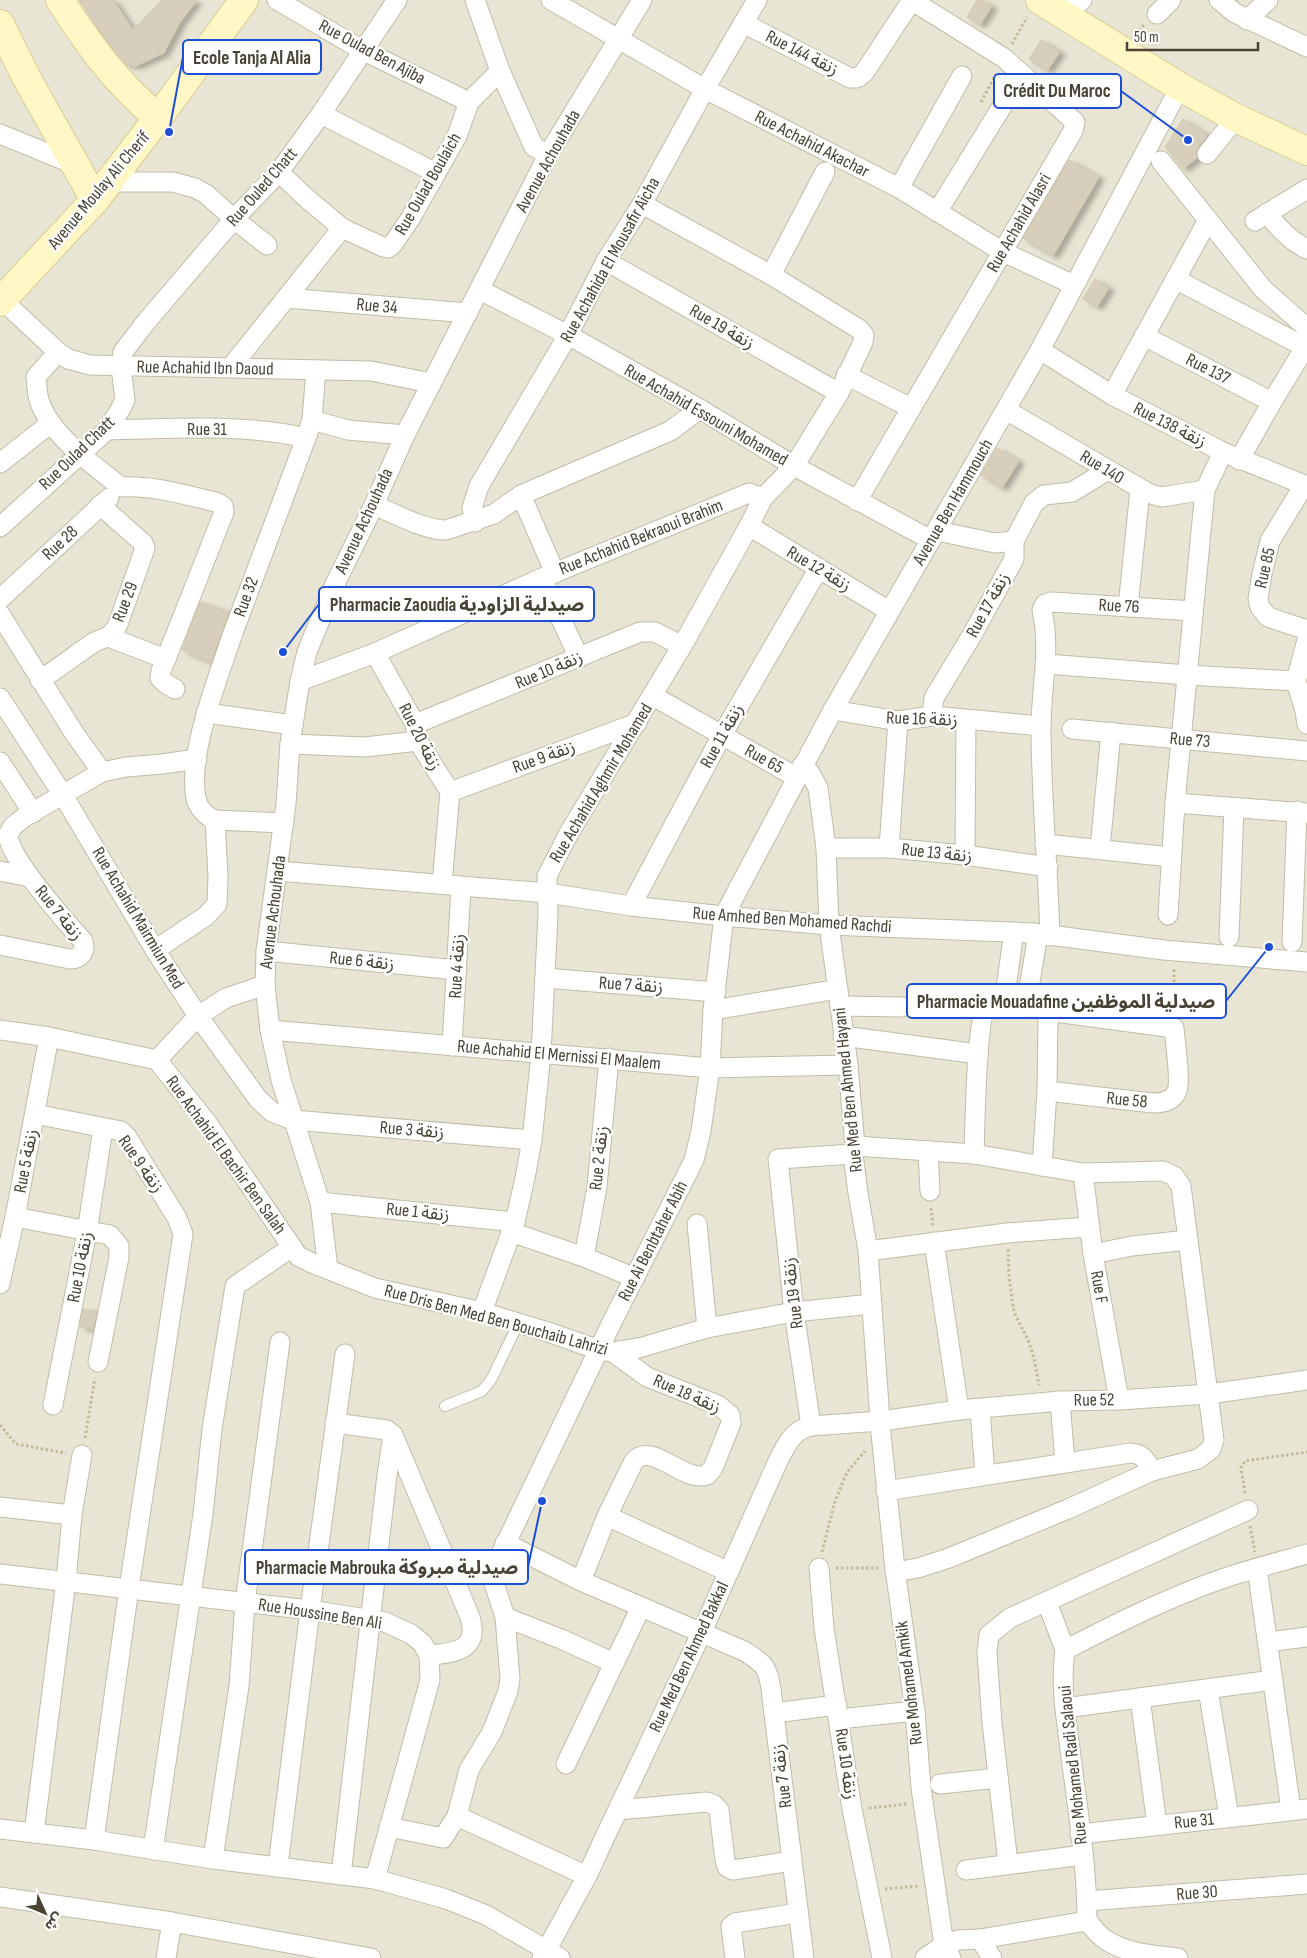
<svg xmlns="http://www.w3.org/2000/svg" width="1307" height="1958" font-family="'Sofia Sans Condensed','Noto Sans Arabic',sans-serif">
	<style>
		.residential { fill: #e9e5d4 }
		.building { fill: #d7cfbb; stroke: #d3c8ae; filter: url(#shadow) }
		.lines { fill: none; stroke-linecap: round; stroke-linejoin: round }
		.lane-casing { stroke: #c1bba8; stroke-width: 12 }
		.street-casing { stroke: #c1bba8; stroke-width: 21 }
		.secondary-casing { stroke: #d8cd92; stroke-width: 30 }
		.path { stroke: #c4b998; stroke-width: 3; stroke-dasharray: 2.5 2.5; stroke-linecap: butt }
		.lane { stroke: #fff; stroke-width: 10 }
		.street { stroke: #fff; stroke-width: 19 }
		.secondary { stroke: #fff7c6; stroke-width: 28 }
		.labels { text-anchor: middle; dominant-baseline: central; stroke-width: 4.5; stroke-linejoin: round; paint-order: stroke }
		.street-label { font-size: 18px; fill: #484335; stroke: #fff }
		.leader { fill: none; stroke: #1d4ed8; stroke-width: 2 }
		.callout-dot { fill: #1d4ed8; stroke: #fff; stroke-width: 2 }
		.callout { fill: #fff; stroke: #1d4ed8; stroke-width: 2 }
		.callout-label { font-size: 19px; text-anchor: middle; font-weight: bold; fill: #484335 }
	</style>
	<defs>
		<filter id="shadow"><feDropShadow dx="5.5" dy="3" stdDeviation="2.5" flood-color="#0004"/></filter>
	</defs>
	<rect width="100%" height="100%" fill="#f5f2e7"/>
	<rect class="residential" x="0" y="0" width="1307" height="1958"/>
	<g class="building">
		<polygon points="79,0 113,0 133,30 162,0 197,0 179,24 164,53 136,66 125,64 105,39"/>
		<polygon points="977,0 981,0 992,6 980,25 967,17"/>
		<polygon points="1041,40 1060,52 1047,71 1029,59"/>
		<polygon points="1183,119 1206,134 1206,137 1198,147 1197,158 1183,169 1165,147"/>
		<polygon points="1069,160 1099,177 1053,256 1023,238"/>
		<polygon points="1095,279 1109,288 1097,307 1083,299"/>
		<polygon points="997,448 1019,461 1002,488 981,475"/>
		<polygon points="200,602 229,612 211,662 182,650"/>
		<polygon points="83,1309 97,1311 93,1329 80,1327"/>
	</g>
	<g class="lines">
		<defs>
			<polyline id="lane" points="445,1406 482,1391 491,1380 519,1322"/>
			<g id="street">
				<polyline points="277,0 362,50 469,102"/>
				<polyline points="475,0 500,71 534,147 548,155"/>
				<polyline points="551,0 705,89 899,188 1003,252 1074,285"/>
				<polyline points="1219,0 1235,13 1307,47"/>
				<polyline points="1157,14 1171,0"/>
				<polyline points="1067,17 1072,8 1082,0"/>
				<polyline points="1247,20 1268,0"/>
				<polyline points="743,23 850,78 857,78 864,73 912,0"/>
				<polyline points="321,114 436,173"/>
				<polyline points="0,134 76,165"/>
				<polyline points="1207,154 1236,118"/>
				<polyline points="1161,161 1263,289 1307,328"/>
				<polyline points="279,172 304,196 342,228 383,247 388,248 393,244 410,219 436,173 457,136 469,102 500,71"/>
				<polyline points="109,182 173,182 195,188 206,194 234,219 267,245"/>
				<polyline points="899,188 962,76"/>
				<polyline points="937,212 1022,74"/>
				<path d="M 1267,213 C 1278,228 1290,241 1307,249"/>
				<polyline points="1255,221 1307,189"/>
				<polyline points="606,261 839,393"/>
				<polyline points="771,275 825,172"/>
				<polyline points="1175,279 1305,347"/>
				<polyline points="480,290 568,335 700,409 794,466 931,540"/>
				<polyline points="286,298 468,313"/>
				<polyline points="2,300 58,352 68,359 90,365 371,371 431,383"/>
				<polyline points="1144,336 1272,402"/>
				<polyline points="1040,350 1112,395 1223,452 1307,486"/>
				<path d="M 58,352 L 36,377 C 37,384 37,393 39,400 C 50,435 93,465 121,487 C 153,485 185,495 216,502 L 223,506 L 224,512 L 166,659"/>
				<polyline points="231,367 342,228"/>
				<polyline points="846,375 911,408"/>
				<polyline points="1112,395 1208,220"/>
				<polyline points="1006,410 1148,493 1161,497 1205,490"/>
				<polyline points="312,420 348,430 405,435"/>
				<path d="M 107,430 C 172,429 242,423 306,438"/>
				<polyline points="1239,460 1272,402 1307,344"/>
				<polyline points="0,463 51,423"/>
				<polyline points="1304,485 1270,541 1262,574 1258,599 1260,607 1268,617 1307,630"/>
				<polyline points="521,495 555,573"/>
				<polyline points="857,501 1073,131 1075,122 1004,58 911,0"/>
				<path d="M 374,505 C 393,513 427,531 446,530 L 494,514 L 521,495 L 670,431 L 700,409"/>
				<polyline points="475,522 472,508 479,486 568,335 606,261 642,204 705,89 757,0"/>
				<polyline points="749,526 889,611"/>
				<polyline points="0,527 107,430 120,410 125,400 121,367 123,352 146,322 234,219 279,172 321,114 397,0"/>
				<polyline points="937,531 995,543 1014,541"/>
				<polyline points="542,578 579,658"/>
				<polyline points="0,599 109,498"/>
				<polyline points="1128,607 1140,490"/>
				<polyline points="0,614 74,733 102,772"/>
				<polyline points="108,637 166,659 161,671 160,678 165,683 175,689"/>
				<polyline points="1307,640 1296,681 1305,711 1307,724"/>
				<polyline points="375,653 415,724 418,741 450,792 442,884"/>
				<polyline points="1047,664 1187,675 1296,681"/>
				<path d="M 40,680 C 59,668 75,655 93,643 C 105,636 111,639 118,624 L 143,554 L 145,548 L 143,543 L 100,505"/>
				<polyline points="300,681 375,653 542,578 749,493 763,498"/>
				<polyline points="653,696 796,777"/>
				<polyline points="0,698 63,795 155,950 198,1016 258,1099 272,1112 293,1120 532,1140"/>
				<polyline points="833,710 898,721 932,716 1041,726"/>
				<polyline points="206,713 293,725"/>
				<polyline points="932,716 934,698 972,635 1014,559 1014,541 1034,503 1044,495 1072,492 1108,470"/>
				<polyline points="415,724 640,632 655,632 682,646"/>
				<polyline points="1072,729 1307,751"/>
				<polyline points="290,744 365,747 418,741"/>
				<polyline points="0,762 33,813"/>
				<polyline points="802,766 810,773 818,788 826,848 829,925 848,1065 855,1146 853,1154 858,1193 868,1251 881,1434 895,1569 915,1711 921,1788 944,1945 951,1958"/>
				<polyline points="450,792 637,723"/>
				<polyline points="1175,803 1307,813"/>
				<path d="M 284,823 L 215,820 C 206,816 198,808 196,798 C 187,755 219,675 233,633 C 257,568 282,503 306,438 L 312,420 L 316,370"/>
				<polyline points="1045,844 1171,857"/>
				<polyline points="826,848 889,848 965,855 1048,867"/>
				<polyline points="889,848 898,721"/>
				<polyline points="1100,849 1111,732"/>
				<polyline points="965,855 966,720"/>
				<polyline points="0,871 30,877"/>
				<polyline points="277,871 548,893 631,906 724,916 829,925 1034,933 1164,950 1307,962"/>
				<polyline points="631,906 722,735 819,568"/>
				<polyline points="1168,915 1175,803 1205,490 1223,452"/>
				<path d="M 1014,932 L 1004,1001 L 1048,1011 L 1174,1028 C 1175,1041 1181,1081 1177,1091 C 1173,1101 1163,1103 1153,1103 L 1047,1091"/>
				<path d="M 1050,936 C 1048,866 1041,797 1041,727 C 1041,688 1051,650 1042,610 L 1045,604 L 1052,602 L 1193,611"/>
				<polyline points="1229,937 1234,808"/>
				<polyline points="1292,942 1297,811"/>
				<path d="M 0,945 L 70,959 C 81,959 86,951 83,941 C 66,922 10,859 8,835 L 13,826 L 26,816 L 102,772 L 126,767 L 162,764 L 197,759"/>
				<polyline points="155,950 206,916 217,904 218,876 215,820"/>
				<polyline points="266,951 457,970"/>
				<polyline points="545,978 716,992"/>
				<polyline points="840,1006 902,1007"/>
				<polyline points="1026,1006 1038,934"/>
				<polyline points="713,1010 838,989"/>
				<polyline points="0,1030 49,1037 157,1060 208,1124 298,1256 314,1264 375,1288 482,1312 548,1332 599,1350 613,1352 639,1348 707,1328 794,1312 872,1304"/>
				<polyline points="270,1030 710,1068 848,1065"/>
				<polyline points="843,1036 978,1054"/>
				<polyline points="452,1046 461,887"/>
				<polyline points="157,1060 198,1016 226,998 265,985"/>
				<polyline points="35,1114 121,1131 127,1137 177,1218 183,1234 129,1588 94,1840"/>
				<polyline points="855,1146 974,1154 1083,1173 1163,1171 1174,1176 1181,1186 1214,1440 1211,1449 1198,1459 1152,1471 1068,1509 949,1558 918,1568 895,1572"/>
				<polyline points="928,1151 930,1191"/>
				<path d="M 974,1154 C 975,1130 976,1019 987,1005 C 991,999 998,1000 1004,1001"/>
				<polyline points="1042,1166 1047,1091 1048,1011"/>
				<polyline points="1083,1173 1093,1254 1119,1400"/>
				<polyline points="320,1202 515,1222"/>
				<polyline points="15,1217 110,1235 119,1246 119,1257 98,1362"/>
				<polyline points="697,1224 707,1328"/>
				<polyline points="511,1232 584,1257 635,1278"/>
				<polyline points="934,1242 959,1410"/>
				<polyline points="868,1251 1007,1233 1089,1227"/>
				<polyline points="1093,1254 1132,1246 1188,1240"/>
				<polyline points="584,1257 597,1187 609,1058"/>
				<polyline points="328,1269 320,1202 281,1080 270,1030 265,985 266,951 286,804 290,744 300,681 307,652 334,586 374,505 405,435 548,155 642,0"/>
				<polyline points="0,1284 15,1217 49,1037"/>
				<polyline points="482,1312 515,1222 525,1178 532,1140 541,1054 548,915 547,876 569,833 682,646 749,526 763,498 794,466 839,393 863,342 864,335 859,329 771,275 642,204"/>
				<polyline points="1060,1401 1065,1463"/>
				<polyline points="53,1405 87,1232 103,1128"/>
				<polyline points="980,1409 985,1475"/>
				<path d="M 335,1423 L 387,1430 L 393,1435 L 470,1617 C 480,1650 455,1653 429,1655"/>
				<polyline points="811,1426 794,1312 778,1159 853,1154"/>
				<path d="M 886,1491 L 1130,1453 C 1143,1453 1146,1461 1152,1471"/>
				<polyline points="0,1507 72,1515"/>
				<polyline points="607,1516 729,1572"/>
				<path d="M 505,1543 L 581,1581 L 744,1651 C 763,1663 768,1666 771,1689 L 804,1958"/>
				<polyline points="819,1568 824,1628 852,1809 882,1958"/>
				<polyline points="1257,1568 1291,1810"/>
				<polyline points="0,1574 310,1610 385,1622 411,1634 422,1643 429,1655 430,1680 375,1879"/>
				<path d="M 581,1581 L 607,1516 L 634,1461 C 653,1441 683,1483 707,1475 L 713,1468 L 731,1423 L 730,1415 L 718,1405 L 647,1377 L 613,1352"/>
				<polyline points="1047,1602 1065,1650"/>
				<polyline points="505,1617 561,1639 614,1663"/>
				<polyline points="1268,1642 1307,1637"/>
				<polyline points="1208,1689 1229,1817"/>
				<polyline points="1140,1698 1157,1825"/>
				<polyline points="1065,1708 1273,1680"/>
				<polyline points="774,1713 837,1705"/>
				<polyline points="839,1719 915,1711"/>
				<polyline points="566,1764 641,1607"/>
				<polyline points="940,1784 998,1778"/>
				<polyline points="618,1810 706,1802 713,1804 719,1810 725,1860 727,1867 733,1870 792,1861"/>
				<polyline points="457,1816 587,1876"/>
				<polyline points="389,1827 443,1838 457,1816 469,1770 492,1732 508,1691 510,1679 505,1617 493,1580 494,1568 612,1322 694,1160 701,1131 710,1068 713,1010 724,916 833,710 1040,350 1180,87"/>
				<polyline points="0,1829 94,1840 213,1859 375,1879 446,1899 486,1915 560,1958"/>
				<polyline points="34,1833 66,1581 72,1515 82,1455"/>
				<polyline points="1080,1834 1307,1809"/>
				<polyline points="153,1850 203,1514 212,1429 235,1286 292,1247"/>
				<polyline points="213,1859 239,1686 245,1603 280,1342"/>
				<polyline points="1008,1863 992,1723 987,1652 989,1635 1010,1618 1248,1510"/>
				<polyline points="278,1866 310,1610 345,1354"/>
				<polyline points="966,1870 1083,1855"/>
				<polyline points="341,1875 387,1475 393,1435"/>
				<polyline points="0,1897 172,1922 371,1958"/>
				<polyline points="1087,1901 1307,1884"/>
				<path d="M 1087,1921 C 1087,1863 1077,1806 1070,1749 C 1066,1717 1060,1683 1065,1650 C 1106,1629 1147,1608 1190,1591 C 1228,1575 1268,1565 1307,1554"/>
				<path d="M 1087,1921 C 1093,1927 1099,1936 1106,1940 C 1127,1954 1154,1955 1178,1958"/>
				<polyline points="980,1939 992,1958"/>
				<polyline points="166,1958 172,1922"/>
				<path d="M 542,1958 L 587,1876 L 604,1839 L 701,1634 L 778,1461 C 786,1446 792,1430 811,1426 L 881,1421 L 959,1410 L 1060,1401 L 1119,1400 L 1209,1394 L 1307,1380"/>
				<polyline points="735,1958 731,1926 735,1923 798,1913"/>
				<polyline points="925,1958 944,1945 958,1940 980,1939 1087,1921"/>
			</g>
			<g id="secondary">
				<path d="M 60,0 C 90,47 115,81 158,118"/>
				<polyline points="1040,0 1180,87 1236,118 1307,151"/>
				<polyline points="0,24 26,77 95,200"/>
				<polyline points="0,302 95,200 158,118 244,0"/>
			</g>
		</defs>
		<use href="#lane" class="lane-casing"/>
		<use href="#street" class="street-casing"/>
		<use href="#secondary" class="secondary-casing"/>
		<g class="path">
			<polyline points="1135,34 1145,24"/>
			<polyline points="1012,44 1027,17"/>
			<polyline points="981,102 996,74"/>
			<polyline points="1174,1012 1174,968"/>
			<polyline points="931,1208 933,1226"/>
			<polyline points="1008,1249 1009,1277 1014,1312 1028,1340 1034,1358 1039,1385"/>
			<polyline points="0,1425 16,1444 66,1453"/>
			<polyline points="85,1438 95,1378"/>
			<polyline points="1245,1493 1241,1468 1245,1461 1307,1452"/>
			<polyline points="1250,1526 1255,1552"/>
			<polyline points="822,1552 835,1501 847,1472 865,1451"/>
			<polyline points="836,1568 878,1568"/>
			<polyline points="869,1808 907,1804"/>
			<polyline points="885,1889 919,1886"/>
		</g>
		<use href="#lane" class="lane"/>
		<use href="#street" class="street"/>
		<use href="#secondary" class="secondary"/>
	</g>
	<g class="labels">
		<g class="street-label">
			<text transform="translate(372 52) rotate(28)">Rue Oulad Ben Ajiba</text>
			<text transform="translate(802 53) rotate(27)">Rue 144 زنقة</text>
			<text transform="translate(812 144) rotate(27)">Rue Achahid Akachar</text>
			<text transform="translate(548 161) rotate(-61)">Avenue Achouhada</text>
			<text transform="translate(428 184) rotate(-60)">Rue Oulad Boulaich</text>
			<text transform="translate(262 187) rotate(-49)">Rue Ouled Chatt</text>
			<text transform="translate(99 190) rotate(-50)">Avenue Moulay Ali Cherif</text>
			<text transform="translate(1019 223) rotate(-60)">Rue Achahid Alasri</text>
			<text transform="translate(610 260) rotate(-61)">Rue Achahida El Mousafir Aicha</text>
			<text transform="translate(377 306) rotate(5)">Rue 34</text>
			<text transform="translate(722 327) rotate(30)">Rue 19 زنقة</text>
			<text transform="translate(205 368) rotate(1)">Rue Achahid Ibn Daoud</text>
			<text transform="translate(1208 369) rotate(27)">Rue 137</text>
			<text transform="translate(706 415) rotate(30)">Rue Achahid Essouni Mohamed</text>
			<text transform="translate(1170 425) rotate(27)">Rue 138 زنقة</text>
			<text x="207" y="429">Rue 31</text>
			<text transform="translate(77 453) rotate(-44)">Rue Oulad Chatt</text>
			<text transform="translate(1102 467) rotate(31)">Rue 140</text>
			<text transform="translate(953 502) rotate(-60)">Avenue Ben Hammouch</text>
			<text transform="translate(364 521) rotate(-65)">Avenue Achouhada</text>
			<text transform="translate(641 537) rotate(-22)">Rue Achahid Bekraoui Brahim</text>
			<text transform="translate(60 543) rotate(-43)">Rue 28</text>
			<text transform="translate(1265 568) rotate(-77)">Rue 85</text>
			<text transform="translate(819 569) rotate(31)">Rue 12 زنقة</text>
			<text transform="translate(246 597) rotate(-70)">Rue 32</text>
			<text transform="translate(125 602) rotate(-69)">Rue 29</text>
			<text transform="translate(988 605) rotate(-61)">Rue 17 زنقة</text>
			<text transform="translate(1119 606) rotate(3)">Rue 76</text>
			<text transform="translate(549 670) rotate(-23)">Rue 10 زنقة</text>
			<text transform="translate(922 719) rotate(2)">Rue 16 زنقة</text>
			<text transform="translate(722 736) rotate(-61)">Rue 11 زنقة</text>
			<text transform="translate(420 737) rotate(63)">Rue 20 زنقة</text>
			<text transform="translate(1190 740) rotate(5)">Rue 73</text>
			<text transform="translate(544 757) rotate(-20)">Rue 9 زنقة</text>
			<text transform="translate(764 759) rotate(29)">Rue 65</text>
			<text transform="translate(601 783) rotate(-59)">Rue Achahid Aghmir Mohamed</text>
			<text transform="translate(937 853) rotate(6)">Rue 13 زنقة</text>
			<text transform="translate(273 912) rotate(-83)">Avenue Achouhada</text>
			<text transform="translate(59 913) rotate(51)">Rue 7 زنقة</text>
			<text transform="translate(138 918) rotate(59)">Rue Achahid Mairmiun Med</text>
			<text transform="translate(792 920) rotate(4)">Rue Amhed Ben Mohamed Rachdi</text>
			<text transform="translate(362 961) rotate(6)">Rue 6 زنقة</text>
			<text transform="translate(457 966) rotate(-87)">Rue 4 زنقة</text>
			<text transform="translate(631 985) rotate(4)">Rue 7 زنقة</text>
			<text transform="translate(559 1055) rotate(5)">Rue Achahid El Mernissi El Maalem</text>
			<text transform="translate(848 1090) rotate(-96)">Rue Med Ben Ahmed Hayani</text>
			<text transform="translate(1127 1100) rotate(6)">Rue 58</text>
			<text transform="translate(412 1130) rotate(5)">Rue 3 زنقة</text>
			<text transform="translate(226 1155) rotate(54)">Rue Achahid El Bachir Ben Salah</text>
			<text transform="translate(599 1158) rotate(-84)">Rue 2 زنقة</text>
			<text transform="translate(26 1161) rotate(-79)">Rue 5 زنقة</text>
			<text transform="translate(141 1164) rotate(55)">Rue 9 زنقة</text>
			<text transform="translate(418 1212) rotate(6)">Rue 1 زنقة</text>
			<text transform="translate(653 1241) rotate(-63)">Rue Ai Benbtaher Abih</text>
			<text transform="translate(80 1267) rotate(-79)">Rue 10 زنقة</text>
			<text transform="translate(1099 1287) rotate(80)">Rue F</text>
			<text transform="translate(793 1293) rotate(-97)">Rue 19 زنقة</text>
			<text transform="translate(496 1320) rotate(15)">Rue Dris Ben Med Ben Bouchaib Lahrizi</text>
			<text transform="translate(687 1394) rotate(24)">Rue 18 زنقة</text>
			<text transform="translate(1094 1400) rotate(-1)">Rue 52</text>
			<text transform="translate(320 1614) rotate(9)">Rue Houssine Ben Ali</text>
			<text transform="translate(689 1657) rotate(-65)">Rue Med Ben Ahmed Bakkal</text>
			<text transform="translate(909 1683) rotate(-97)">Rue Mohamed Amkik</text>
			<text transform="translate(846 1764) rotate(82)">Rue 10 زنقة</text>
			<text transform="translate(1073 1765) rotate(-96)">Rue Mohamed Radi Salaoui</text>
			<text transform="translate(782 1776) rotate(-97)">Rue 7 زنقة</text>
			<text transform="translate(1194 1821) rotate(-6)">Rue 31</text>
			<text transform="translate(1197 1893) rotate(-4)">Rue 30</text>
		</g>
	</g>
	<path class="leader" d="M169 132L183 57M1188 140L1121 91M283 652L319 604M1269 947L1226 1001M542 1501L528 1567"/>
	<g class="callout-dot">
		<circle cx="169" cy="132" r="5"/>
		<circle cx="1188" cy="140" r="5"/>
		<circle cx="283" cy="652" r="5"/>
		<circle cx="1269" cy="947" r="5"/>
		<circle cx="542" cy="1501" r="5"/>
	</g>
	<g class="callout">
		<rect x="183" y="40" width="138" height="34" rx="5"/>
		<rect x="994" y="74" width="127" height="34" rx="5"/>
		<rect x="319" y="587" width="275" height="34" rx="5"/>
		<rect x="907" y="984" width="319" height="34" rx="5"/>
		<rect x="245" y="1550" width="283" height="34" rx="5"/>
	</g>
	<g class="callout-label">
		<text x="252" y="64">Ecole Tanja Al Alia</text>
		<text x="1057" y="97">Crédit Du Maroc</text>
		<text x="457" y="611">Pharmacie Zaoudia صيدلية الزاودية</text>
		<text x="1066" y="1008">Pharmacie Mouadafine صيدلية الموظفين</text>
		<text x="387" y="1574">Pharmacie Mabrouka صيدلية مبروكة</text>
	</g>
	<g transform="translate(45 1913) rotate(134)" stroke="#ffffff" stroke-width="4" paint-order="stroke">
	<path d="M0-4L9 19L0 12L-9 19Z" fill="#484335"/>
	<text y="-8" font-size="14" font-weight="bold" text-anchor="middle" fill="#484335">ش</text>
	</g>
	<path d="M1127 42v8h131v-8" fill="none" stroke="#484335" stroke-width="2.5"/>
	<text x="1134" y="42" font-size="15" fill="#484335" stroke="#ffffff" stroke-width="4" paint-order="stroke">50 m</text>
</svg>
